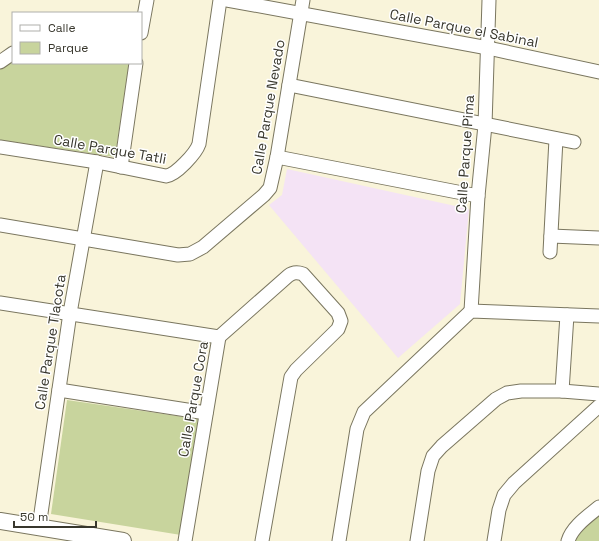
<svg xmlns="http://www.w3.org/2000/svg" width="599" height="541" font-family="'Space Grotesk',sans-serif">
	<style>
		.education { fill: #f4e3f5 }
		.green { fill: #c8d49d }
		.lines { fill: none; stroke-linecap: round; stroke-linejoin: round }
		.minor-casing { stroke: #7a765f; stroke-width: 15 }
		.tertiary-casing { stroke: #7a765f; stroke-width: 18 }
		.minor { stroke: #fff; stroke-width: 13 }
		.tertiary { stroke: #fff; stroke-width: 16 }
		.labels { text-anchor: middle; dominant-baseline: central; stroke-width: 3; stroke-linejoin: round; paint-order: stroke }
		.street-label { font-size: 14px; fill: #38372d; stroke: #fff }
	</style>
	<rect width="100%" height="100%" fill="#f9f4da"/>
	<polygon class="education" points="287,169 469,209 460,304 398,358 269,205 282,195"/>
	<g class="green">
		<polygon points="13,60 13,63 129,63 115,157 0,140 0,69"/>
		<polygon points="67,400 198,419 181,535 51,514"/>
		<polygon points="599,512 599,541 575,541 576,532"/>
	</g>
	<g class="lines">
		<defs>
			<g id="minor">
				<polyline points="227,0 488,48 599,72"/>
				<polyline points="141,33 147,0"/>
				<polyline points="0,62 13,53"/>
				<polyline points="289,85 574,142"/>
				<path d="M 0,147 L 97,162 L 166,176 C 176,175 196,153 199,144 L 220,0"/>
				<polyline points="277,157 478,196"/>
				<polyline points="121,167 136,63"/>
				<polyline points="0,225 178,255 190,254 203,247 264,195 270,188 277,157 303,0"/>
				<polyline points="551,236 599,238"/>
				<polyline points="550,252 556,139"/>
				<polyline points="0,303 219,337"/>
				<polyline points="471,311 478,196 485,125 489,0"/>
				<polyline points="59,390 206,413"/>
				<polyline points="562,391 567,315"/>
				<polyline points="39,527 70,313 97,162"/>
				<path d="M 185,541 L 219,337 L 288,276 C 293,272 297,272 303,274 L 338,313 L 341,321 L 338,329 L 296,370 L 291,377 L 262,541"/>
				<polyline points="339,541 357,429 364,412 471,311 599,316"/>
				<polyline points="417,541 428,471 433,456 442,446 496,399 507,393 521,391 562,391 599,394"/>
				<polyline points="494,541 499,510 504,495 514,483 599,406"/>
				<path d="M 568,541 C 572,527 588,516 599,507"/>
			</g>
			<polyline id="tertiary" points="0,521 123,541"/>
		</defs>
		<use href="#minor" class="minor-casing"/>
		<use href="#tertiary" class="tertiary-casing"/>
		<use href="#minor" class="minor"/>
		<use href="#tertiary" class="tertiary"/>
	</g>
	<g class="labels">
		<g class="street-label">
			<text transform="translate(464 28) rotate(11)">Calle Parque el Sabinal</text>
			<text transform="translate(268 107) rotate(-80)">Calle Parque Nevado</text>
			<text transform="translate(110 149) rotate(10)">Calle Parque Tatli</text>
			<text transform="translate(465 154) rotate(-86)">Calle Parque Pima</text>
			<text transform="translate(50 342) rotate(-81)">Calle Parque Tlacota</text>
			<text transform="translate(193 399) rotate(-80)">Calle Parque Cora</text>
		</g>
	</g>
	<rect x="12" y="12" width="130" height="52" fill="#ffffff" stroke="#afafab"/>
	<rect x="20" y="25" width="20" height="6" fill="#ffffff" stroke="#afafab"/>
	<text x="48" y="32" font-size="12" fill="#38372d">Calle</text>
	<rect x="20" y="42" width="20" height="12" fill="#c8d49d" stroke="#afafab"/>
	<text x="48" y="52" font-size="12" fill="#38372d">Parque</text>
	<path d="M14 521v6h82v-6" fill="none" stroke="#38372d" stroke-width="2"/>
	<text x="20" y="521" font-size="12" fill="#38372d" stroke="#ffffff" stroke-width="3" paint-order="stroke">50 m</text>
</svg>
